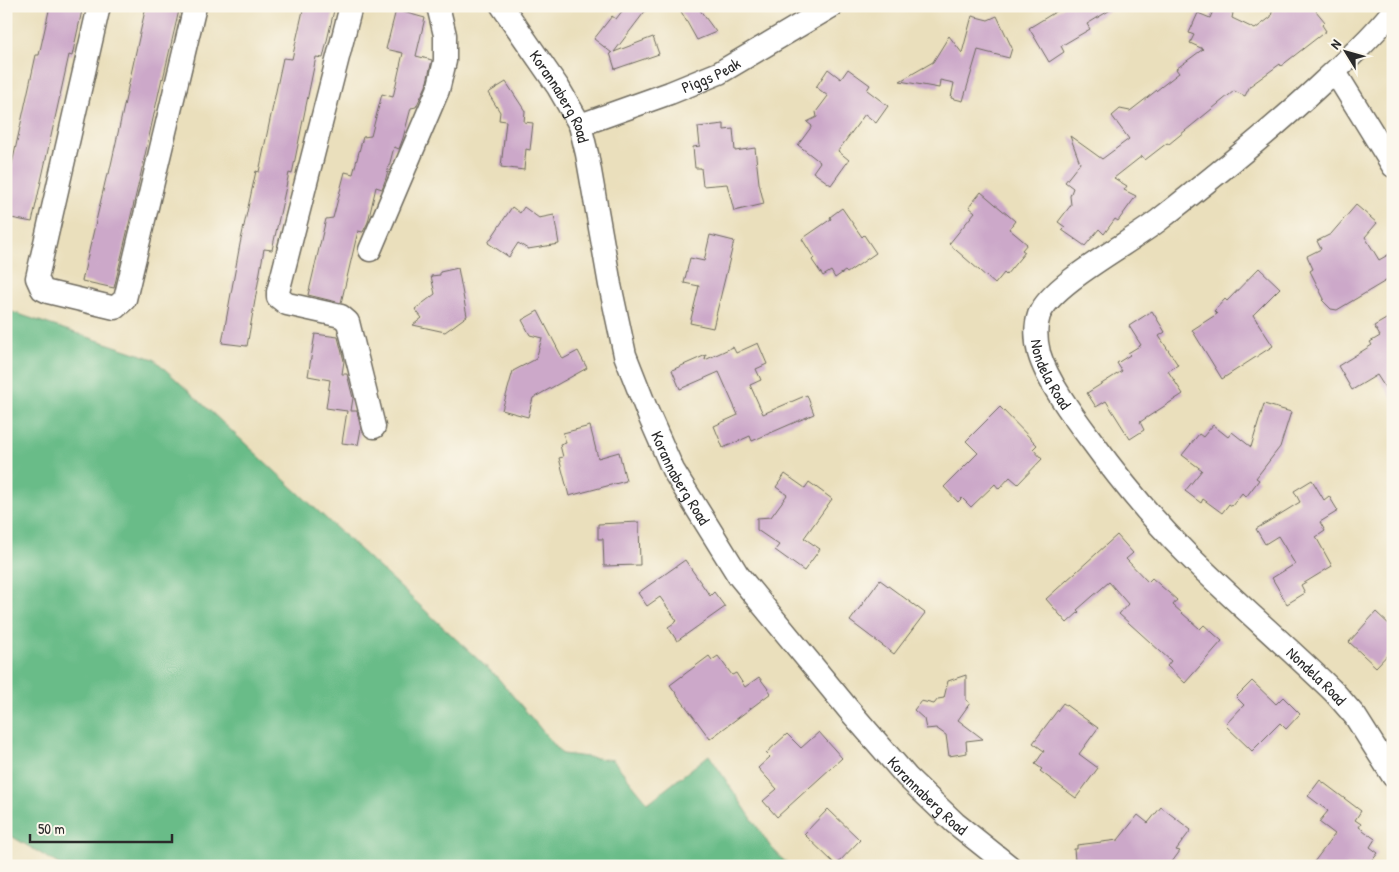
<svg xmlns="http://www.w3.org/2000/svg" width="1399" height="872" font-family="'Patrick Hand',sans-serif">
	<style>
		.forest { fill: #69bc88; stroke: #4a745a }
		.building { fill: #cca8c9 }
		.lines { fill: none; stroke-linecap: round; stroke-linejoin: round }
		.minor-casing { stroke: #6e6a5e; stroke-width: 25 }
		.minor { stroke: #fff; stroke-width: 22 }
		.labels { text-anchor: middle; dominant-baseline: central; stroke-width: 5; stroke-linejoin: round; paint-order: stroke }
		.street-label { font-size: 16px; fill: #2b2b2b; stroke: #fbf7ec }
	</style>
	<rect width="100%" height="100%" fill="#fbf7ec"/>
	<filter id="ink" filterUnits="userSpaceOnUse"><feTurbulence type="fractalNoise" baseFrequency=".02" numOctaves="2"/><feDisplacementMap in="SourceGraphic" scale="10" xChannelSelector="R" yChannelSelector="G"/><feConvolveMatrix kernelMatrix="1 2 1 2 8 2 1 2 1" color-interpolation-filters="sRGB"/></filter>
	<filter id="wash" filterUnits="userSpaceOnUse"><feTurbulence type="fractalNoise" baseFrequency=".0096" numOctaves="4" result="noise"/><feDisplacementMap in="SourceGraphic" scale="20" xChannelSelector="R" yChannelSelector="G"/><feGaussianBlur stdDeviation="1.12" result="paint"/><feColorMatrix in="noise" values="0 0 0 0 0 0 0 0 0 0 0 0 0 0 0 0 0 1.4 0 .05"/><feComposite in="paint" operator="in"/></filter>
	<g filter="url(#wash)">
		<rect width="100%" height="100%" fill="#eadfbc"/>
		<polygon class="forest" points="6,310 154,359 497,677 562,754 613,760 648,803 709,755 770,846 789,866 62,866 6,833"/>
		<g id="blocks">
			<g class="building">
				<polygon points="50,6 83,6 72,56 69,55 32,222 6,217 6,191 36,55 39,55"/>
				<polygon points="146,6 180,6 163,79 162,78 141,173 114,288 82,281 107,174 109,174"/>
				<polygon points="304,6 335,6 323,58 316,57 292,174 289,173 272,250 264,249 247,346 222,343 240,244 256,171 259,172 283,58 292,59"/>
				<polygon points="626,6 649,6 614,52 653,37 659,54 615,69 610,53 612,53 594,39 612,16 616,19"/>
				<polygon points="678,6 697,6 716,32 697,40"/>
				<polygon points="1065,6 1117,6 1087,24 1090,29 1061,46 1064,52 1049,62 1029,28"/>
				<polygon points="1215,6 1222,6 1231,10 1231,12 1233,13 1232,18 1255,29 1271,17 1272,12 1277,7 1285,9 1289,6 1312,6 1325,22 1322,25 1326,31 1281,66 1280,64 1250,86 1245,96 1234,91 1169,144 1167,143 1145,160 1142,156 1114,178 1127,186 1124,190 1136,196 1118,221 1115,219 1104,234 1099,229 1085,246 1062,230 1065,227 1058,222 1071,205 1070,196 1073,188 1065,182 1080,163 1070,136 1102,159 1129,139 1112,116 1120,109 1130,111 1179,73 1176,69 1203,49 1190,43 1194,35 1189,33 1198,13 1210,18"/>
				<polygon points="396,10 425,18 416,56 432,60 426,86 416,107 411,108 403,138 399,149 394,147 386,178 382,189 376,187 368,222 363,232 358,231 341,303 308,295 326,219 333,218 345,172 353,174 363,137 371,136 382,94 393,97 403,53 386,49"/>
				<polygon points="972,16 988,20 997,16 1012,48 1009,58 978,50 963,101 951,98 954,83 940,80 939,88 900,81 933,62 949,36 962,53"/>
				<polygon points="828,69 841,79 848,69 870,85 867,90 888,106 876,123 865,114 838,151 849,160 831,185 813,172 820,162 798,145 812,126 807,122 817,117 816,112 828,96 816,87"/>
				<polygon points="506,82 525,111 524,122 533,123 530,150 526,149 524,170 501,167 506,121 499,120 500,112 488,93"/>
				<polygon points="724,124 724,130 733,129 735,151 755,148 759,183 764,204 734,211 727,184 703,186 701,168 695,168 693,147 700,146 698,127"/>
				<polygon points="981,192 1015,221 1009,229 1027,244 1022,250 1025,252 1006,275 1004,273 995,284 949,244 975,212 969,207"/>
				<polygon points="1356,205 1377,223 1365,237 1379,260 1393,252 1393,272 1388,275 1389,279 1337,310 1331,309 1322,300 1324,299 1310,271 1313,269 1307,256 1321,249 1317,241 1331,234"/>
				<polygon points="512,207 520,213 524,207 539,218 554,215 559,244 528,249 518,243 509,257 488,243"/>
				<polygon points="842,208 862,237 864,235 876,253 847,273 845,271 835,278 831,271 823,276 812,260 814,258 802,239 831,219 830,217"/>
				<polygon points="710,235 734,241 713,328 690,323 699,286 684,283 690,258 704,261"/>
				<polygon points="458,268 467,316 445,332 413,325 422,318 415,309 435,294 431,276 440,275 440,272"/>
				<polygon points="1259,268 1280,288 1253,315 1273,346 1222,379 1192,330 1217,314 1214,311 1225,299 1227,301"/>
				<polygon points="538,311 563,359 578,351 587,368 533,398 528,417 502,410 513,371 536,359 542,338 530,335 522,320"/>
				<polygon points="1152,311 1165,332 1159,336 1178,365 1168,371 1183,394 1140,422 1144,430 1130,439 1106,401 1096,407 1087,393 1122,371 1117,363 1130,355 1128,353 1141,345 1129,326"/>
				<polygon points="1393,315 1393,400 1377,375 1352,390 1338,366 1372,345 1370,342 1380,336 1374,326"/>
				<polygon points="315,334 338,337 344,361 342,374 347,374 353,398 351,411 357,411 361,429 358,445 342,443 347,411 326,408 330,380 308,376"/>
				<polygon points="758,343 767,364 756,369 761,380 750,385 763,414 807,395 814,414 752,441 750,436 723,448 714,426 738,415 719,372 680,389 672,370 706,355 705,360 733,347 736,353"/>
				<polygon points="1264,404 1291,412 1280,447 1256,478 1259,480 1246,497 1242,493 1232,506 1229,504 1222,513 1203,499 1201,503 1185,491 1202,470 1182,455 1199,434 1203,437 1213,425 1228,437 1232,432 1251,447"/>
				<polygon points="1000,407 1037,445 1033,449 1042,459 1018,484 1010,477 999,489 995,484 971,507 962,498 958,502 944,487 978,453 966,441"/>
				<polygon points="590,426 598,458 619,452 626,481 569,496 559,458 563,457 560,445 566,443 563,433"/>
				<polygon points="785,474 805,488 809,482 832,499 804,538 820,549 804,571 775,550 779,545 757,530 757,518 771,517 787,495 776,487"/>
				<polygon points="1312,480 1324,500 1329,496 1338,511 1320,522 1325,531 1316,537 1332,566 1301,585 1305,593 1287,604 1272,578 1295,564 1278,536 1265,544 1256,529 1300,502 1294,491"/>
				<polygon points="639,522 640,565 604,566 603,539 598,539 598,524"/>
				<polygon points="1117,535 1133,553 1126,559 1148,582 1152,578 1177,600 1173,605 1200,629 1204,625 1222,641 1185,683 1167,666 1171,661 1119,614 1128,604 1109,582 1077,610 1079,612 1067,623 1046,599"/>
				<polygon points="685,560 710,596 714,592 725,607 677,641 668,627 677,621 660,597 647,606 638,593"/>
				<polygon points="880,580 925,613 894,654 850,621"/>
				<polygon points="1376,612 1393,628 1393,649 1376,667 1349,642"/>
				<polygon points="709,656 712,660 718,656 732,675 736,673 745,687 759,677 771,693 710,739 670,685"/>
				<polygon points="966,675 966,700 970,703 958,720 983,739 966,741 967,753 949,756 946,735 936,728 926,729 924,719 914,710 921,701 934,704 938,699 944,698 948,681"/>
				<polygon points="1252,681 1276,704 1283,697 1300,714 1286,729 1280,723 1252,751 1225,725 1244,705 1236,697"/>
				<polygon points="1063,703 1098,728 1079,754 1098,768 1076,798 1040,771 1042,769 1035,764 1044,751 1033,743"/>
				<polygon points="819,732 842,758 777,817 763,801 777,789 758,768 770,757 766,753 787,734 801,748"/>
				<polygon points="1320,780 1361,811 1355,820 1361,824 1359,827 1375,839 1370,847 1378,853 1368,866 1311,866 1335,834 1319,822 1328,811 1308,796"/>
				<polygon points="1161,807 1191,830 1176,850 1180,851 1169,866 1082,866 1075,860 1074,849 1077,849 1077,845 1118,840 1138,815 1148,823"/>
				<polygon points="828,809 860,840 836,865 804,834"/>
			</g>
		</g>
	</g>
	<g filter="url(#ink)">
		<use href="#blocks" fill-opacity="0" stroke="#6e6a5e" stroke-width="1"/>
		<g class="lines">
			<defs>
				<g id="minor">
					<polyline points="99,6 37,278 42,289 48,292 115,308 125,299 195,6"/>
					<polyline points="351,6 278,292 278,297 287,304 341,316 348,322 374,427"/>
					<path id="s1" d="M 502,6 L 558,87 L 580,125 L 587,154 L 610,285 L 625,355 L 647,411 L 673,470 L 738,575 L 849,710 L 907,777 L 955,823 L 1009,866"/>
					<path id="s2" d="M 1393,11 C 1372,37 1347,60 1322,83 C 1270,132 1215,176 1159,220 C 1130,243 1052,283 1039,315 C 1035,327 1036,341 1039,353 C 1047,381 1073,416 1091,440 C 1120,480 1152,519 1187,554 C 1235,602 1287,646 1335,693 L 1355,716 L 1393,776"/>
					<polyline points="1335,72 1393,166"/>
					<path id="s3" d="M 580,125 L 670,93 L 719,73 L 832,6"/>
					<polyline points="370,250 438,90 445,61 445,35 438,6"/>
				</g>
			</defs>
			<use href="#minor" class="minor-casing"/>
			<use href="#minor" class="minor"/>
		</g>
	</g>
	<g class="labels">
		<g class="street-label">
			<text stroke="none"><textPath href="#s3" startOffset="140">Piggs Peak</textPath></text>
			<text stroke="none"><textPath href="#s1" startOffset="108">Korannaberg Road</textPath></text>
			<text stroke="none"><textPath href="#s2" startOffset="531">Nondela Road</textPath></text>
			<text stroke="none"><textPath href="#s1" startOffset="512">Korannaberg Road</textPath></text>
			<text stroke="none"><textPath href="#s2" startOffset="936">Nondela Road</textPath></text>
			<text stroke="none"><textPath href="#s1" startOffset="916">Korannaberg Road</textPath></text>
		</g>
	</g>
	<rect width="1399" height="872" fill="none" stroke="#fbf7ec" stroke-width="25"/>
	<g transform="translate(1346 52) rotate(307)" stroke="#fbf7ec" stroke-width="4" paint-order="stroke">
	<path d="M0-4L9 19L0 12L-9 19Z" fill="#2b2b2b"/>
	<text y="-8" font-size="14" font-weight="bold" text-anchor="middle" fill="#2b2b2b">N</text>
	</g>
	<path d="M30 834v8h142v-8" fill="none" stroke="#2b2b2b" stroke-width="2.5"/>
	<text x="38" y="834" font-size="15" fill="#2b2b2b" stroke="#fbf7ec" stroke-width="4" paint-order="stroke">50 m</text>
</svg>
